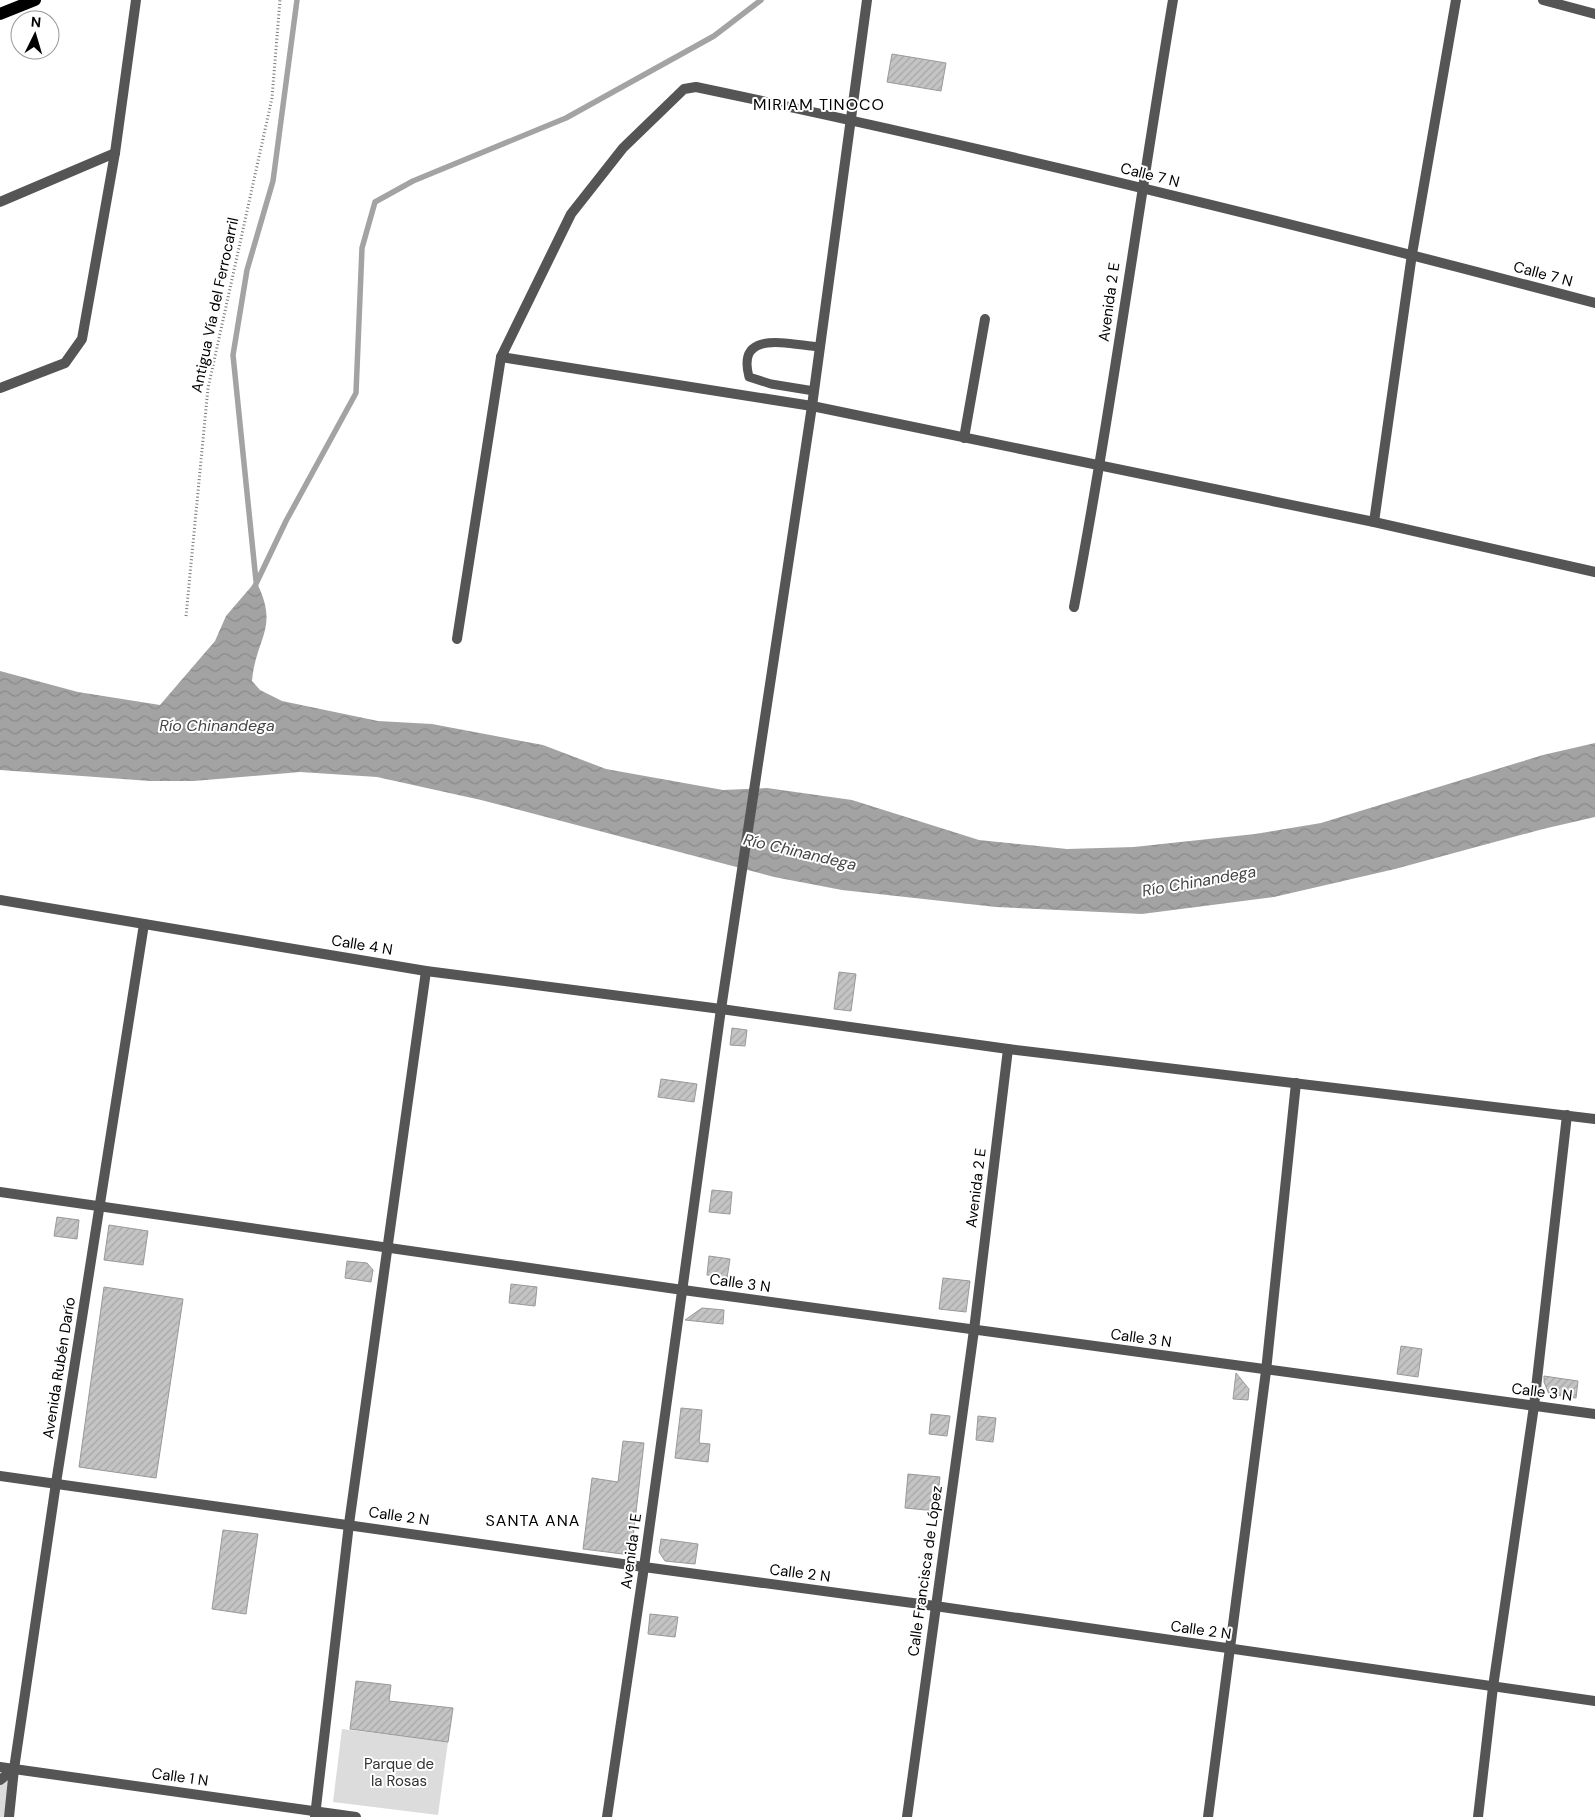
<svg xmlns="http://www.w3.org/2000/svg" width="1595" height="1817" font-family="'DM Sans',sans-serif">
	<style>
		.green { fill: #dcdcdc }
		.water { fill: url(#water-waves) }
		.lines { fill: none; stroke-linecap: round; stroke-linejoin: round }
		.stream { stroke: #a3a3a3; stroke-width: 5.5 }
		.building { fill: url(#building-hatch); stroke: #999 }
		.path { stroke: #777; stroke-width: 3; stroke-dasharray: 1 2.5; stroke-linecap: butt }
		.service { stroke: #555; stroke-width: 9 }
		.pedestrian { stroke: #555; stroke-width: 10 }
		.minor { stroke: #555; stroke-width: 10 }
		.tertiary { stroke: #555; stroke-width: 10 }
		.primary { stroke: #000; stroke-width: 12 }
		.labels { text-anchor: middle; dominant-baseline: central; stroke-width: 4; stroke-linejoin: round; paint-order: stroke }
		.street-label { font-size: 15px; fill: #000; stroke: #fff }
		.park-label { font-size: 15px; fill: #333; stroke: #fff }
		.neighbourhood-label { font-size: 16px; letter-spacing: 1px; fill: #000; stroke: #fff }
		.water-label { font-size: 16px; font-style: italic; fill: #444; stroke: #fff }
	</style>
	<defs>
		<pattern id="water-waves" width="16" height="10" patternUnits="userSpaceOnUse" patternTransform="scale(1.25)"><rect width="16" height="10" fill="#a3a3a3"/><path d="M0 5q4-4 8 0t8 0" fill="none" stroke="#8b8b8b"/></pattern>
		<pattern id="building-hatch" width="6" height="6" patternUnits="userSpaceOnUse" patternTransform="scale(1.25)"><rect width="6" height="6" fill="#c4c4c4"/><path d="M-1 1l2-2M0 6l6-6M5 7l2-2" fill="none" stroke="#a7a7a7"/></pattern>
	</defs>
	<rect width="100%" height="100%" fill="#fff"/>
	<g class="green">
		<polygon points="342,1729 448,1742 438,1815 333,1802"/>
		<polygon points="0,1767 14,1769 9,1817 0,1817"/>
	</g>
	<path class="water" d="M 256,581 C 280,629 256,636 252,681 L 260,690 L 282,701 L 378,721 L 432,724 L 543,745 L 606,769 L 723,790 L 767,788 L 852,800 L 979,840 L 1067,849 L 1134,847 L 1255,834 L 1321,823 L 1543,755 L 1595,743 L 1595,817 L 1543,829 L 1395,869 L 1274,897 L 1142,914 L 996,907 L 842,890 L 774,877 L 481,800 L 377,777 L 300,772 L 194,781 L 150,781 L 0,770 L 0,671 L 78,692 L 160,705 L 215,641 L 226,616 Z"/>
	<g class="lines">
		<g class="stream">
			<polyline points="256,581 233,355 247,270 273,181 297,0"/>
			<polyline points="254,588 286,521 356,393 362,248 375,202 413,181 566,118 714,36 761,0"/>
		</g>
	</g>
	<g class="building">
		<polygon points="892,54 946,63 941,91 887,82"/>
		<polygon points="839,972 856,974 851,1011 834,1009"/>
		<polygon points="732,1028 747,1030 745,1046 730,1045"/>
		<polygon points="661,1079 697,1084 694,1102 658,1097"/>
		<polygon points="712,1190 732,1192 730,1214 709,1212"/>
		<polygon points="57,1217 79,1220 77,1239 54,1236"/>
		<polygon points="109,1225 148,1231 143,1265 104,1260"/>
		<polygon points="709,1256 730,1259 727,1278 707,1275"/>
		<polygon points="347,1261 367,1263 373,1270 371,1282 345,1278"/>
		<polygon points="943,1278 970,1281 966,1312 939,1309"/>
		<polygon points="511,1284 537,1287 535,1306 509,1303"/>
		<polygon points="104,1287 183,1299 156,1478 79,1467"/>
		<polygon points="702,1308 724,1310 723,1324 685,1320"/>
		<polygon points="1401,1346 1422,1349 1418,1377 1397,1374"/>
		<polygon points="1236,1373 1249,1389 1248,1400 1233,1399"/>
		<polygon points="1544,1376 1578,1381 1576,1398 1549,1394 1544,1382"/>
		<polygon points="681,1408 702,1410 699,1443 710,1444 708,1462 675,1458"/>
		<polygon points="931,1414 950,1416 947,1436 929,1434"/>
		<polygon points="978,1416 996,1418 993,1442 976,1440"/>
		<polygon points="623,1441 644,1443 631,1555 583,1549 592,1478 618,1482"/>
		<polygon points="908,1474 940,1477 936,1511 905,1508"/>
		<polygon points="223,1530 258,1534 246,1614 212,1609"/>
		<polygon points="661,1539 698,1544 695,1564 665,1561 659,1552"/>
		<polygon points="650,1614 678,1617 675,1637 648,1634"/>
		<polygon points="356,1681 391,1685 389,1701 453,1708 448,1742 350,1729"/>
	</g>
	<g class="lines">
		<polyline class="path" points="186,616 208,388 272,98 280,0"/>
		<path class="service" d="M 814,391 L 771,384 L 749,377 C 736,328 790,345 820,347"/>
		<g class="pedestrian">
			<polyline points="0,1767 14,1769"/>
			<polyline points="0,1780 14,1769"/>
			<polyline points="9,1817 14,1769"/>
		</g>
		<g class="minor">
			<polyline points="1543,0 1595,14"/>
			<polyline points="0,202 115,153"/>
			<polyline points="501,357 812,406 1374,522 1595,572"/>
			<polyline points="0,388 65,363 82,339 115,153 136,0"/>
			<polyline points="964,438 985,319"/>
			<polyline points="1374,522 1412,254 1456,0"/>
			<path d="M 1074,607 C 1112,406 1139,202 1173,0"/>
			<path d="M 457,639 L 501,357 L 571,214 L 623,148 L 684,89 L 696,87 C 997,150 1297,224 1595,303"/>
			<polyline points="0,900 426,971 721,1009"/>
			<polyline points="144,924 56,1483 14,1769 356,1817"/>
			<polyline points="683,1290 1595,1414"/>
			<polyline points="935,1606 1595,1701"/>
			<polyline points="315,1816 349,1524 426,971"/>
			<polyline points="1208,1817 1266,1371 1296,1083"/>
			<polyline points="1478,1817 1493,1687 1534,1406 1567,1115"/>
		</g>
		<g class="tertiary">
			<polyline points="721,1009 1008,1049 1595,1119"/>
			<polyline points="0,1192 683,1290"/>
			<polyline points="0,1476 644,1567 935,1606"/>
			<polyline points="607,1817 644,1567 721,1009 812,406 867,0"/>
			<polyline points="907,1817 974,1330 1008,1049"/>
		</g>
		<polyline class="primary" points="0,14 35,0"/>
	</g>
	<g class="labels">
		<g class="street-label">
			<text transform="translate(1150 175) rotate(14)">Calle 7 N</text>
			<text transform="translate(1543 274) rotate(15)">Calle 7 N</text>
			<text transform="translate(1109 302) rotate(-82)">Avenida 2 E</text>
			<text transform="translate(215 305) rotate(-78)">Antigua Vía del Ferrocarril</text>
			<text transform="translate(362 945) rotate(9)">Calle 4 N</text>
			<text transform="translate(976 1188) rotate(-83)">Avenida 2 E</text>
			<text transform="translate(740 1283) rotate(8)">Calle 3 N</text>
			<text transform="translate(1141 1338) rotate(8)">Calle 3 N</text>
			<text transform="translate(59 1368) rotate(-81)">Avenida Rubén Darío</text>
			<text transform="translate(1542 1392) rotate(7)">Calle 3 N</text>
			<text transform="translate(399 1516) rotate(8)">Calle 2 N</text>
			<text transform="translate(631 1551) rotate(-82)">Avenida 1 E</text>
			<text transform="translate(925 1571) rotate(-82)">Calle Francisca de López</text>
			<text transform="translate(800 1573) rotate(7)">Calle 2 N</text>
			<text transform="translate(1201 1630) rotate(8)">Calle 2 N</text>
			<text transform="translate(180 1777) rotate(8)">Calle 1 N</text>
		</g>
		<g class="park-label">
			<text x="399" y="1764">Parque de<tspan x="399" dy="17">la Rosas</tspan></text>
		</g>
		<g class="neighbourhood-label">
			<text x="819" y="104">MIRIAM TINOCO</text>
			<text x="533" y="1520">SANTA ANA</text>
		</g>
		<g class="water-label">
			<text x="217" y="725">Río Chinandega</text>
			<text transform="translate(800 852) rotate(13)">Río Chinandega</text>
			<text transform="translate(1199 881) rotate(-10)">Río Chinandega</text>
		</g>
	</g>
	<g transform="translate(35 35) rotate(5)"><circle r="24" fill="#ffffff" stroke="#999999"/>
	<path d="M0-4L9 19L0 12L-9 19Z" fill="#000000"/>
	<text y="-8" font-size="14" font-weight="bold" text-anchor="middle" fill="#000000">N</text>
	</g>
</svg>
